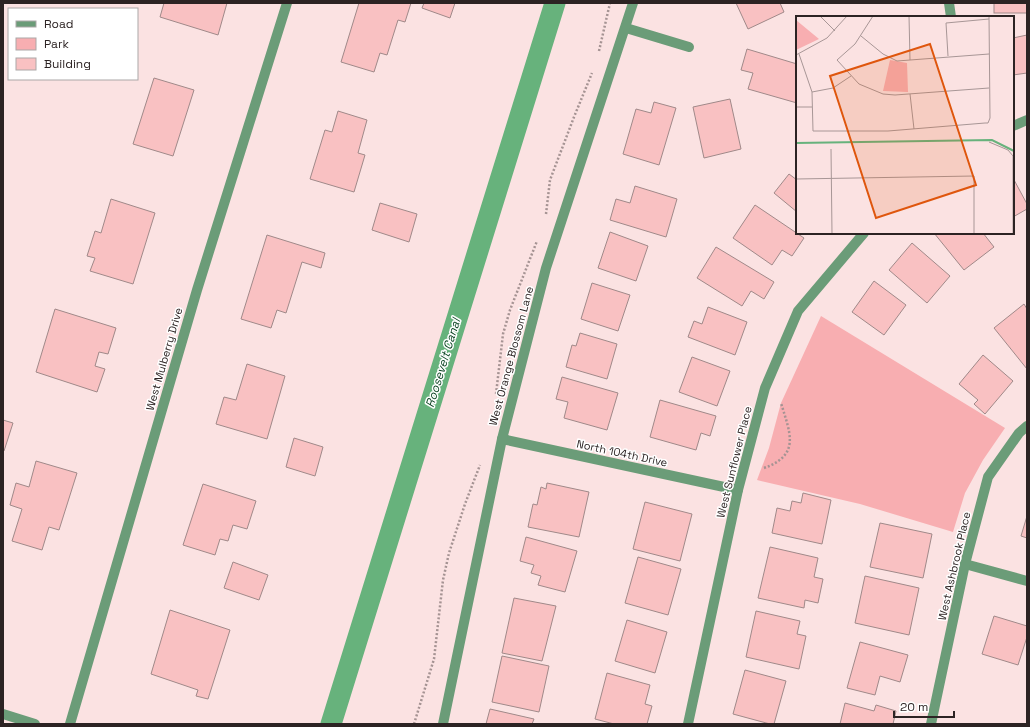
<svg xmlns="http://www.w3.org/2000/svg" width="1030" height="727" font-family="'Space Grotesk',sans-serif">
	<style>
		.green { fill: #f8aeb1 }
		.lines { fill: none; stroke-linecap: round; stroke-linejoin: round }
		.canal { stroke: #67b27c; stroke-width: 21 }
		.building { fill: #f9c1c2; stroke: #a08989 }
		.path { stroke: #a59393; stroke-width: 2.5; stroke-dasharray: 2 2; stroke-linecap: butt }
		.minor { stroke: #6b9c78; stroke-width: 10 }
		.labels { text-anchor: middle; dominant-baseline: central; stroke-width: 3; stroke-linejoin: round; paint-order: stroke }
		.street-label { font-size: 11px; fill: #2c2323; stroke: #fff }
		.water-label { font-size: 12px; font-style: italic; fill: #084320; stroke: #fff }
		.inset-river { fill: none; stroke: #67b27c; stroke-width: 2 }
		.inset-road { fill: none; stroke: #a89696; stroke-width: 1 }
		.view { fill: #df560d; fill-opacity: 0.15; stroke: #df560d; stroke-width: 2 }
		.inset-edge { fill: none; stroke: #2c2323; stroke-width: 2 }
	</style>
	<rect width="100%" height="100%" fill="#fbe2e2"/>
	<polygon class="green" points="821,316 1005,428 983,460 965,493 953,532 860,504 757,480 769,448 781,403"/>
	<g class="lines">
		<polyline class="canal" points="331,724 555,3"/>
	</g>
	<g class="building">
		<polygon points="164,3 227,3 218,35 160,17"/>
		<polygon points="359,3 411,3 405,22 398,20 387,55 380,53 374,72 341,62"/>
		<polygon points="424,3 455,3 450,18 422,8"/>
		<polygon points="736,3 780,3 784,12 748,29"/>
		<rect x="994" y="3" width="33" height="10"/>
		<polygon points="1027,35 1027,73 1013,75 1013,38"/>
		<polygon points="747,49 797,64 797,103 748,89 753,73 741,70"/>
		<polygon points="154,78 194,90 173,156 133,144"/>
		<polygon points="730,99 741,149 704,158 693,107"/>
		<polygon points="654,102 676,108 659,165 623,154 636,109 651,113"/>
		<polygon points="338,111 367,120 358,153 365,155 354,192 310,179 325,130 332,132"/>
		<polygon points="789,174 797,180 797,212 774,193"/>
		<polygon points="1013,178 1027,204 1027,209 1013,217"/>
		<polygon points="635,186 677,199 666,237 610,220 616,199 630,203"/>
		<polygon points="111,199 155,213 133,284 90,271 95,258 87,256 95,231 101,233"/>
		<polygon points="380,203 417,214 409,242 372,230"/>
		<polygon points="755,205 804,238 792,256 782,250 772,265 733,238"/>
		<polygon points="610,232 648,246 636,281 598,268"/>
		<polygon points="934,233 983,233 994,247 964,270"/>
		<polygon points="267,235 325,253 321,268 302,262 286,313 277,310 271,328 241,319"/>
		<polygon points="912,243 950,276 927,303 889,270"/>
		<polygon points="716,247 774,282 764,299 751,291 742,306 697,278"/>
		<polygon points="874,281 906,305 884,335 852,312"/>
		<polygon points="592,283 630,295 618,331 581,319"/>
		<polygon points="1024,304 1027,309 1027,369 994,328"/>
		<polygon points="708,307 747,322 735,355 688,337 694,321 702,324"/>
		<polygon points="55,309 116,328 108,354 99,352 95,366 105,369 97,392 36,372"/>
		<polygon points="580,333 617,344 607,379 566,367 572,345 576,346"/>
		<polygon points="983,355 1013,381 985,414 974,404 978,400 959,384"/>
		<polygon points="692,357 730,371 717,406 679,392"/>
		<polygon points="247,364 285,376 267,439 216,424 224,397 236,400"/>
		<polygon points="562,377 618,393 607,430 564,418 568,402 556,399"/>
		<polygon points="660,400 716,416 710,436 701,433 696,450 650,437"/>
		<polygon points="3,420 13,423 4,451 3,450"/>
		<polygon points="294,438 323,447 315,476 286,467"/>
		<polygon points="36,461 77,473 59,530 49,527 42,550 12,541 22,509 10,505 16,483 29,487"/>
		<polygon points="547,483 589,492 579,537 528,527 533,504 537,505 541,487 546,489"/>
		<polygon points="203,484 256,501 247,529 233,525 228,541 220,539 215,555 183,545"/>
		<polygon points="803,493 831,500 822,544 772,533 777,508 790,511 792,501 801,503"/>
		<polygon points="645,502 692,514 680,561 633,549"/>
		<polygon points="1027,516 1027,538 1021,536"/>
		<polygon points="880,523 932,534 923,578 870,567"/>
		<polygon points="526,537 577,551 565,592 538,585 541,576 531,573 534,565 520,561"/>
		<polygon points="770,547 818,558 814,577 823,579 818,603 805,600 804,608 758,598"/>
		<polygon points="638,557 681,569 668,615 625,603"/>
		<polygon points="233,562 268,575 259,600 224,588"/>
		<polygon points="865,576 919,588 909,635 855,623"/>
		<polygon points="514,598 556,606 542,661 502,653"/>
		<polygon points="170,610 230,630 208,699 196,696 198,690 151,674"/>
		<polygon points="756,611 800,621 797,634 806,636 799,669 746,657"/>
		<polygon points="994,616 1027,626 1027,637 1018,665 982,654"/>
		<polygon points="627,620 667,632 655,673 615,661"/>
		<polygon points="860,642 908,655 900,682 880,676 875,695 847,688"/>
		<polygon points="502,656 549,666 539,712 492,702"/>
		<polygon points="745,670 786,681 774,724 770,724 733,714"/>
		<polygon points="607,673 650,685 645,704 652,706 647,724 614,724 595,719"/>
		<polygon points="845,703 874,711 876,705 896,711 893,724 840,724"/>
		<polygon points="490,709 534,719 532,724 486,724"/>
	</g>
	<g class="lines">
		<g class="path">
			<polyline points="599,51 610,3"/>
			<polyline points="546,214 550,180 574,117 592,73"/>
			<polyline points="496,394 503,334 510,310 537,241"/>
			<path d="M 764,468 C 801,455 790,433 781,403"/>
			<polyline points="414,724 434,659 443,580 449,553 465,504 480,465"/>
		</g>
		<g class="minor">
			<polyline points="949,3 951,17"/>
			<polyline points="626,28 689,47"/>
			<polyline points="1013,126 1027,120"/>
			<polyline points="502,439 738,490"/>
			<polyline points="965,564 1027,581"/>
			<polyline points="3,714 35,724"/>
			<polyline points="70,724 197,290 287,3"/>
			<polyline points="443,724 502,439 546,268 633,3"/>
			<polyline points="688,724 738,490 765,388 798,311 864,233"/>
			<polyline points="931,724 965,564 988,477 1019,433 1027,426"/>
		</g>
	</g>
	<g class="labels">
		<g class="street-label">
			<text transform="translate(511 356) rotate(-75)">West Orange Blossom Lane</text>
			<text transform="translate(164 359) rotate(-74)">West Mulberry Drive</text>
			<text transform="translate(622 453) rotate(12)">North 104th Drive</text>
			<text transform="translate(734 462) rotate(-76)">West Sunflower Place</text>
			<text transform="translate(954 566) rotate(-77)">West Ashbrook Place</text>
		</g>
		<g class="water-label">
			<text transform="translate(443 363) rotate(-73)">Roosevelt Canal</text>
		</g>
	</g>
	<g transform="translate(796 16)">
		<rect width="218" height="218" fill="#fbe2e2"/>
		<path d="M 0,4 L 23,23 L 0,34 ZM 94,44 L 111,47 L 112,76 L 87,75 Z" fill="#f8aeb1"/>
		<path class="inset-river" d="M 0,127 L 196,124 L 218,135"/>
		<path class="inset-road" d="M 24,0 L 39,15M 77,0 L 59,28 L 41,44 L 63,68 L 87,78 L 99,79 L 193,72M 113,0 L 114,44M 65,20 L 87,38 L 101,45 L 193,38M 3,38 L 16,76 L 17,115 L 92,115 L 189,107 L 192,107 L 194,102 L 193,0M 0,39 L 31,22 L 51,0M 152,40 L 150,7 L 193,3M 16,76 L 37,72 L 55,60M 114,78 L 118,113M 0,91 L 16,91M 193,126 L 212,134 L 217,140 L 217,218M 35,133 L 36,218M 0,163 L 178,160 L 178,218"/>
		<path class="view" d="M 134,28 L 180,169 L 80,202 L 34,60 Z"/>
		<rect width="218" height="218" class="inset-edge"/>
	</g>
	<rect width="1030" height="727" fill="none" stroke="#2c2323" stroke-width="8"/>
	<rect x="8" y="8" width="130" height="72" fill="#ffffff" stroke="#aba7a7"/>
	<rect x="16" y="21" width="20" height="6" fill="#6b9c78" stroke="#aba7a7"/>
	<text x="44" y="28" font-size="12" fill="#2c2323">Road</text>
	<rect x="16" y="38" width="20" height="12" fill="#f8aeb1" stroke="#aba7a7"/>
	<text x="44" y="48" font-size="12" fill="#2c2323">Park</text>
	<rect x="16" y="58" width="20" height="12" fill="#f9c1c2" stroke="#aba7a7"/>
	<text x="44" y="68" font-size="12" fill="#2c2323">Building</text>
	<path d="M894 711v6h60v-6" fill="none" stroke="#2c2323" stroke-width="2"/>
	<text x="900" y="711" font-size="12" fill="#2c2323" stroke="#ffffff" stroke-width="3" paint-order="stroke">20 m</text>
</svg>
